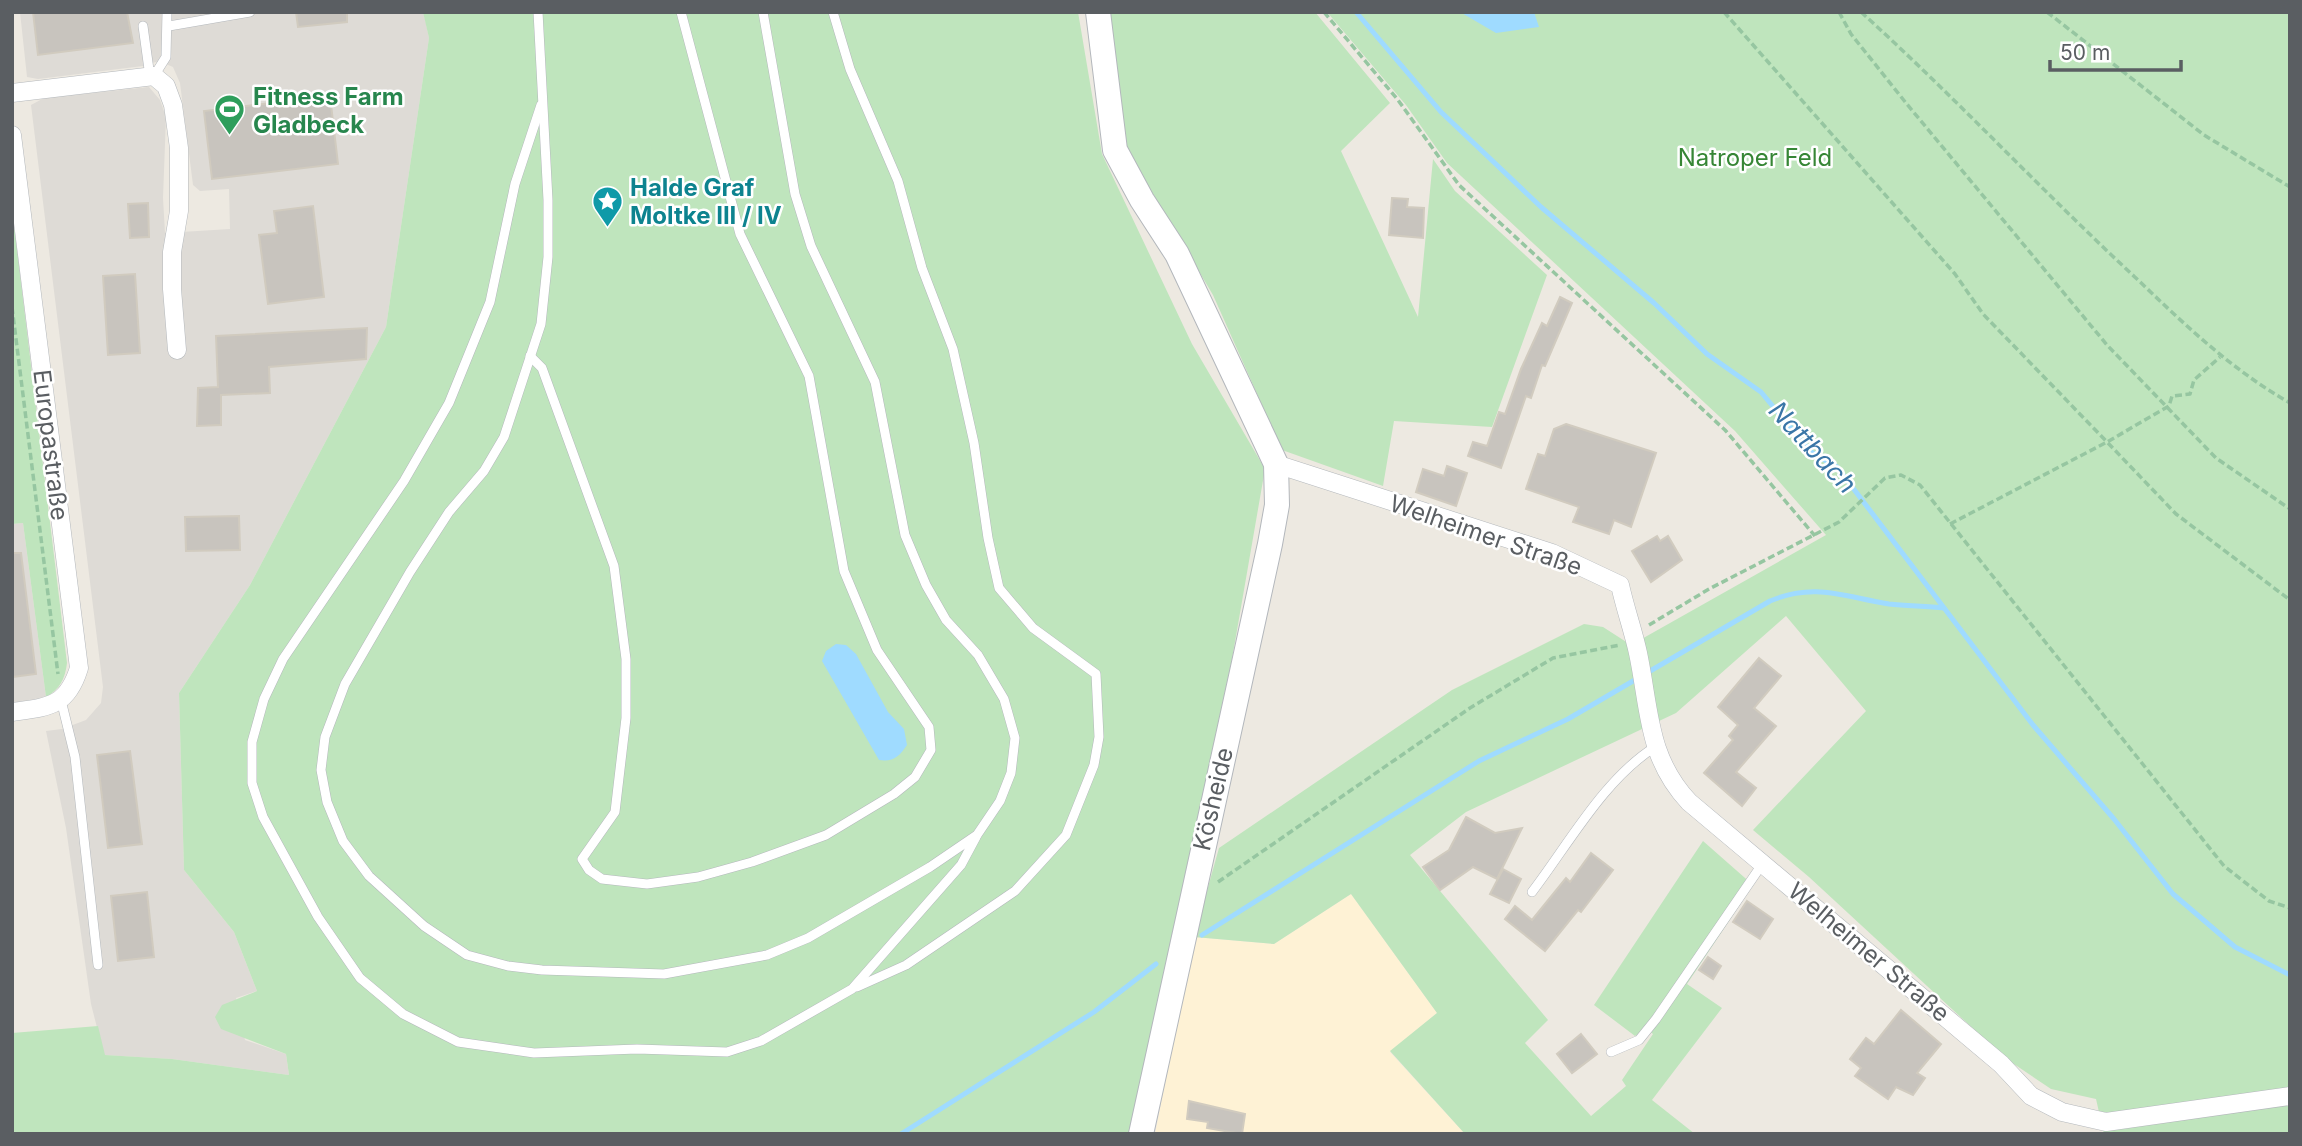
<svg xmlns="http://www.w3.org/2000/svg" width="2302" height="1146" font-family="Inter,sans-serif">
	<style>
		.commercial { fill: #fef2d5 }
		.industrial { fill: #dedbd6 }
		.green { fill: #bfe5bd }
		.water { fill: #9fdbff }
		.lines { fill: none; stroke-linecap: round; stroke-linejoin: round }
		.stream { stroke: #9fdbff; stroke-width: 5 }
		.building { fill: #c8c4be; stroke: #d1cbbf; stroke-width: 2 }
		.lane-casing { stroke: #b4b8bc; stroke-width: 10 }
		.street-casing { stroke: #b4b8bc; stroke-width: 19 }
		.secondary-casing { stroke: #b3b7bc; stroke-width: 26 }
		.path { stroke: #96c6a1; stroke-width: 3.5; stroke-dasharray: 7 3.5; stroke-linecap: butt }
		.lane { stroke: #fff; stroke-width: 9 }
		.street { stroke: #fff; stroke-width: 18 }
		.secondary { stroke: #fff; stroke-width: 24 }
		.labels { text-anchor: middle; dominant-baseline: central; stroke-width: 5; stroke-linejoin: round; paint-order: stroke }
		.leisure-label { font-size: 24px; font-weight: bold; fill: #27864d; stroke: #fff; text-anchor: start }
		.park-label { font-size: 24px; fill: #368635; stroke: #fff }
		.culture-label { font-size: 24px; font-weight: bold; fill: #0d838f; stroke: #fff; text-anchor: start }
		.street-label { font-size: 24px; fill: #5a5e62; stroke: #fff }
		.water-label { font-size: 26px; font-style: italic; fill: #3a76a7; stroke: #fff }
	</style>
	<rect width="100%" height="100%" fill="#ede9e1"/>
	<polygon class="commercial" points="1351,894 1437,1013 1390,1052 1465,1134 1155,1134 1194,937 1274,944"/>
	<g class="industrial">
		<polygon points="20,12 423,12 425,19 429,38 386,327 250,585 179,693 184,870 234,932 257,991 236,998 245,1040 286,1054 289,1075 172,1059 104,1055 91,1004 66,828 46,731 62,729 86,720 101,703 103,687 31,105 44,98 149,87 160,100 166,117 163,198 165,233 230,229 229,189 200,191 193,185 180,83 173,67 159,61 143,66 38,79 27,77"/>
		<polygon points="23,523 46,697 12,703 12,524"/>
	</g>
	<g class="green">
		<polygon points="423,12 1078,12 1102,154 1192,344 1265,469 1232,659 1129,1134 12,1134 12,1033 98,1026 105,1055 172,1059 289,1075 286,1054 221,1029 215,1017 222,1005 257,991 234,932 184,870 179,693 250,585 386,327 429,38"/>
		<polygon points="1106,12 1315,12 1390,103 1341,151 1418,317 1433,159 1455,191 1547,275 1492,427 1394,421 1383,486 1282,450 1213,295 1122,142"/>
		<polygon points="1327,12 2290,12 2290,1134 2104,1134 2096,1099 2051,1089 2005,1058 1809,877 1753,830 1866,711 1786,616 1676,713 1466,812 1410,855 1548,1020 1525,1043 1591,1116 1626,1086 1622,1080 1653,1034 1646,1028 1635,1036 1594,1005 1703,841 1753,885 1687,984 1722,1008 1652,1100 1695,1134 1465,1134 1390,1051 1437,1013 1351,894 1274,944 1194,937 1219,848 1452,690 1584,624 1603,627 1631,645 1826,535 1735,431 1447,163 1406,105"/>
		<path d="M 12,208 L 67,663 C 65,679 60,689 46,697 L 23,523 L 12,524 Z"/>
	</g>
	<g class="water">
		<polygon points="1460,12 1534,12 1539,27 1496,33"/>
		<path d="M 836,644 L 846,645 L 856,654 L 888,712 L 904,729 L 907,745 C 899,757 893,762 879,760 L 822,661 L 826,651 Z"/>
	</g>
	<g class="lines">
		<g class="stream">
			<polyline points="1356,12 1441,112 1541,207 1654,303 1707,354 1761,392 1811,452 1837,467 2033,725 2114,819 2173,894 2235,947 2290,975"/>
			<path d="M 1202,935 L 1479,761 L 1568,719 L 1770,601 C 1815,582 1844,597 1889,604 C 1907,606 1926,606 1944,608"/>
			<polyline points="901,1134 1094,1012 1156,964"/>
		</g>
	</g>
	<g class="building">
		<polygon points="33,12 127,12 133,43 38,55"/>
		<polygon points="296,12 347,12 347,22 298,27"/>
		<polygon points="330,96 338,164 212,179 204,111"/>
		<polygon points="1392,198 1408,199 1407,207 1424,208 1423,238 1389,235"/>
		<polygon points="148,203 149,237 130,238 128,204"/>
		<polygon points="313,206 324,297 268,304 259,235 277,233 274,211"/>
		<polygon points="135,274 140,353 108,355 103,276"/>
		<polygon points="1560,297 1572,303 1545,366 1542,365 1531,398 1526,396 1501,468 1468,456 1473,442 1487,446 1499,412 1505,414 1521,369 1542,323 1547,326"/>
		<polygon points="367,328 366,359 269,367 270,393 221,395 221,425 197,426 198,388 218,387 216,336"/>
		<polygon points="1566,424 1656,453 1631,527 1614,520 1609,534 1573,522 1579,507 1526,489 1538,454 1545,456 1554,429"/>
		<polygon points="1447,466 1467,473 1456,506 1416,492 1423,469 1444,476"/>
		<polygon points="239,516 240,550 186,551 185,517"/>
		<polygon points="1657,536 1660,541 1668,536 1682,560 1651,582 1632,551"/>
		<polygon points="12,553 21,553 36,674 12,677"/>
		<polygon points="1759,658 1781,676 1754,708 1776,726 1736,772 1756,788 1742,806 1704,773 1733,740 1729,736 1738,725 1718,707"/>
		<polygon points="130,751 142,844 108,848 97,755"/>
		<polygon points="1466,817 1495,833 1522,828 1497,879 1473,867 1440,890 1423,867 1449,850"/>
		<polygon points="1591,853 1613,870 1581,912 1578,910 1545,951 1505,919 1515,906 1532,920 1566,878 1570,882"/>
		<polygon points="1503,869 1521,879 1509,903 1490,894"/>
		<polygon points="147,892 154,957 118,961 111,896"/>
		<polygon points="1747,901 1773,919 1760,939 1733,922"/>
		<polygon points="1708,957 1721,966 1713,979 1699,970"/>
		<polygon points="1901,1010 1941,1044 1917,1073 1925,1078 1913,1095 1896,1087 1888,1099 1855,1076 1861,1068 1850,1059 1866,1038 1874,1044"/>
		<polygon points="1581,1034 1597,1054 1572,1073 1557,1054"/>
		<polygon points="1189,1101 1245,1114 1242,1134 1207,1128 1208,1122 1187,1119"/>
	</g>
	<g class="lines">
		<defs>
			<g id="lane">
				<polyline points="538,12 548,200 548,257 541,324 504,437 484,471 449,512 410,572 345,684 325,737 321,770 327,802 343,841 369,876 424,926 467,955 508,966 542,970 664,974 767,955 808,938 930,867 977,835 1000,801 1011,773 1015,738 1004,699 978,655 946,620 926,585 905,535 875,382 811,246 795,194 763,12"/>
				<polyline points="833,12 850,69 898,181 922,268 953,349 974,443 988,538 999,588 1033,628 1096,674 1099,737 1094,765 1066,835 1015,891 906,965 857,987"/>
				<polyline points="143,26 150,77"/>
				<polyline points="169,26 250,12"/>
				<polyline points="154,76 166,57 167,12"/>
				<polyline points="541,105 515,184 490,302 449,403 404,481 283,659 264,699 252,742 252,783 263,817 318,917 360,978 403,1014 458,1042 534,1053 637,1049 727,1052 761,1041 852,989 961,865 976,837"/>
				<polyline points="530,356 542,368 614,566 626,659 626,718 615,812 582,859 589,870 602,879 647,884 698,877 752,862 826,835 894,794 915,777 931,750 929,727 877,650 844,571 809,376 740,234 681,12"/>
				<polyline points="61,700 75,757 98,965"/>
				<path d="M 1532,892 C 1568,845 1604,779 1655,747"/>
				<polyline points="1611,1052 1639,1040 1656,1019 1763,863"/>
			</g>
			<g id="street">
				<polyline points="12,93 154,76 166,86 173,105 179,148 179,211 172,252 172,289 177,350"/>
				<path d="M 12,135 L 79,668 C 67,707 48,707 12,712"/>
				<path d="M 1276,464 L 1552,553 L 1620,585 C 1625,608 1633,630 1638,653 C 1650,710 1647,757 1689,802 L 2001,1064 L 2031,1096 L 2062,1112 L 2106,1122 L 2290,1096"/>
			</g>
			<polyline id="secondary" points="1098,12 1115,150 1142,200 1177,254 1276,464 1277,505 1270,544 1141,1134"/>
		</defs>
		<use href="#lane" class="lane-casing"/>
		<use href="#street" class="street-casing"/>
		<use href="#secondary" class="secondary-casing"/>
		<g class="path">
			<polyline points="1324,12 1398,100 1459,185 1725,430 1815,536"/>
			<polyline points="1724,12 1955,274 1983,314 2107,442 2169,406 2172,396 2190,394 2194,380 2220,357"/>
			<polyline points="1839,12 1851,34 1906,103 2107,345 2216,458 2290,509"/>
			<path d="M 1861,12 C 1956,98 2043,192 2137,279 C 2185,325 2232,370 2290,403"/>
			<polyline points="2047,12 2204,135 2290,187"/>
			<polyline points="12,307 58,674"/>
			<polyline points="1950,524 2107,442 2176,514 2290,600"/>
			<polyline points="1649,625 1709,589 1839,522 1885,478 1901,475 1920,485 2224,866 2269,901 2290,908"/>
			<polyline points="1218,882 1470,708 1553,658 1620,645"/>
		</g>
		<use href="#lane" class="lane"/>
		<use href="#street" class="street"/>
		<use href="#secondary" class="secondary"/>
	</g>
	<defs>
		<symbol id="stadium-pin" viewBox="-11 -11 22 30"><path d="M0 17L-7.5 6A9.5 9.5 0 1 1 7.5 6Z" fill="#2e9e5b" stroke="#fff"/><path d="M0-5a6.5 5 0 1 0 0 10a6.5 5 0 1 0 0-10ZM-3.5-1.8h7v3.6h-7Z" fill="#fff"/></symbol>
		<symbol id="sight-pin" viewBox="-11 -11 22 30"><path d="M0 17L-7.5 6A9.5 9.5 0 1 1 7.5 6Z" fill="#0f9aa8" stroke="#fff"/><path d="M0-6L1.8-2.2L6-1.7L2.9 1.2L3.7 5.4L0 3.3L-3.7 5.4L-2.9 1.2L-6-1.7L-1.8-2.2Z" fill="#fff"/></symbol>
	</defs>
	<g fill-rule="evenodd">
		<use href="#stadium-pin" x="212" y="92" width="35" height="47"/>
		<use href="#sight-pin" x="590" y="184" width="35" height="47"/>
	</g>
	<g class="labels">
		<g class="leisure-label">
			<text x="253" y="96">Fitness Farm<tspan x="253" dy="28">Gladbeck</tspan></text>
		</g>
		<g class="park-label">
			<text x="1755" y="157">Natroper Feld</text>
		</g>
		<g class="culture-label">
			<text x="630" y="187">Halde Graf<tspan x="630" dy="28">Moltke III / IV</tspan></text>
		</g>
		<g class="street-label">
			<text transform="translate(51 445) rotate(83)">Europastraße</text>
			<text transform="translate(1486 535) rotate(19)">Welheimer Straße</text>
			<text transform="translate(1213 799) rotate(-77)">Kösheide</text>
			<text transform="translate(1869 952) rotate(40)">Welheimer Straße</text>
		</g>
		<g class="water-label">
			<text transform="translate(1813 447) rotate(47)">Nattbach</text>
		</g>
	</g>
	<rect width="2302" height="1146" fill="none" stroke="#5a5e62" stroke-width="28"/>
	<path d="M2050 60v10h131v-10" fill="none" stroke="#5a5e62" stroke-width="3.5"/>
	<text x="2060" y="60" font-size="21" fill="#5a5e62" stroke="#ffffff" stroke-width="5" paint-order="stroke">50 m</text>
</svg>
